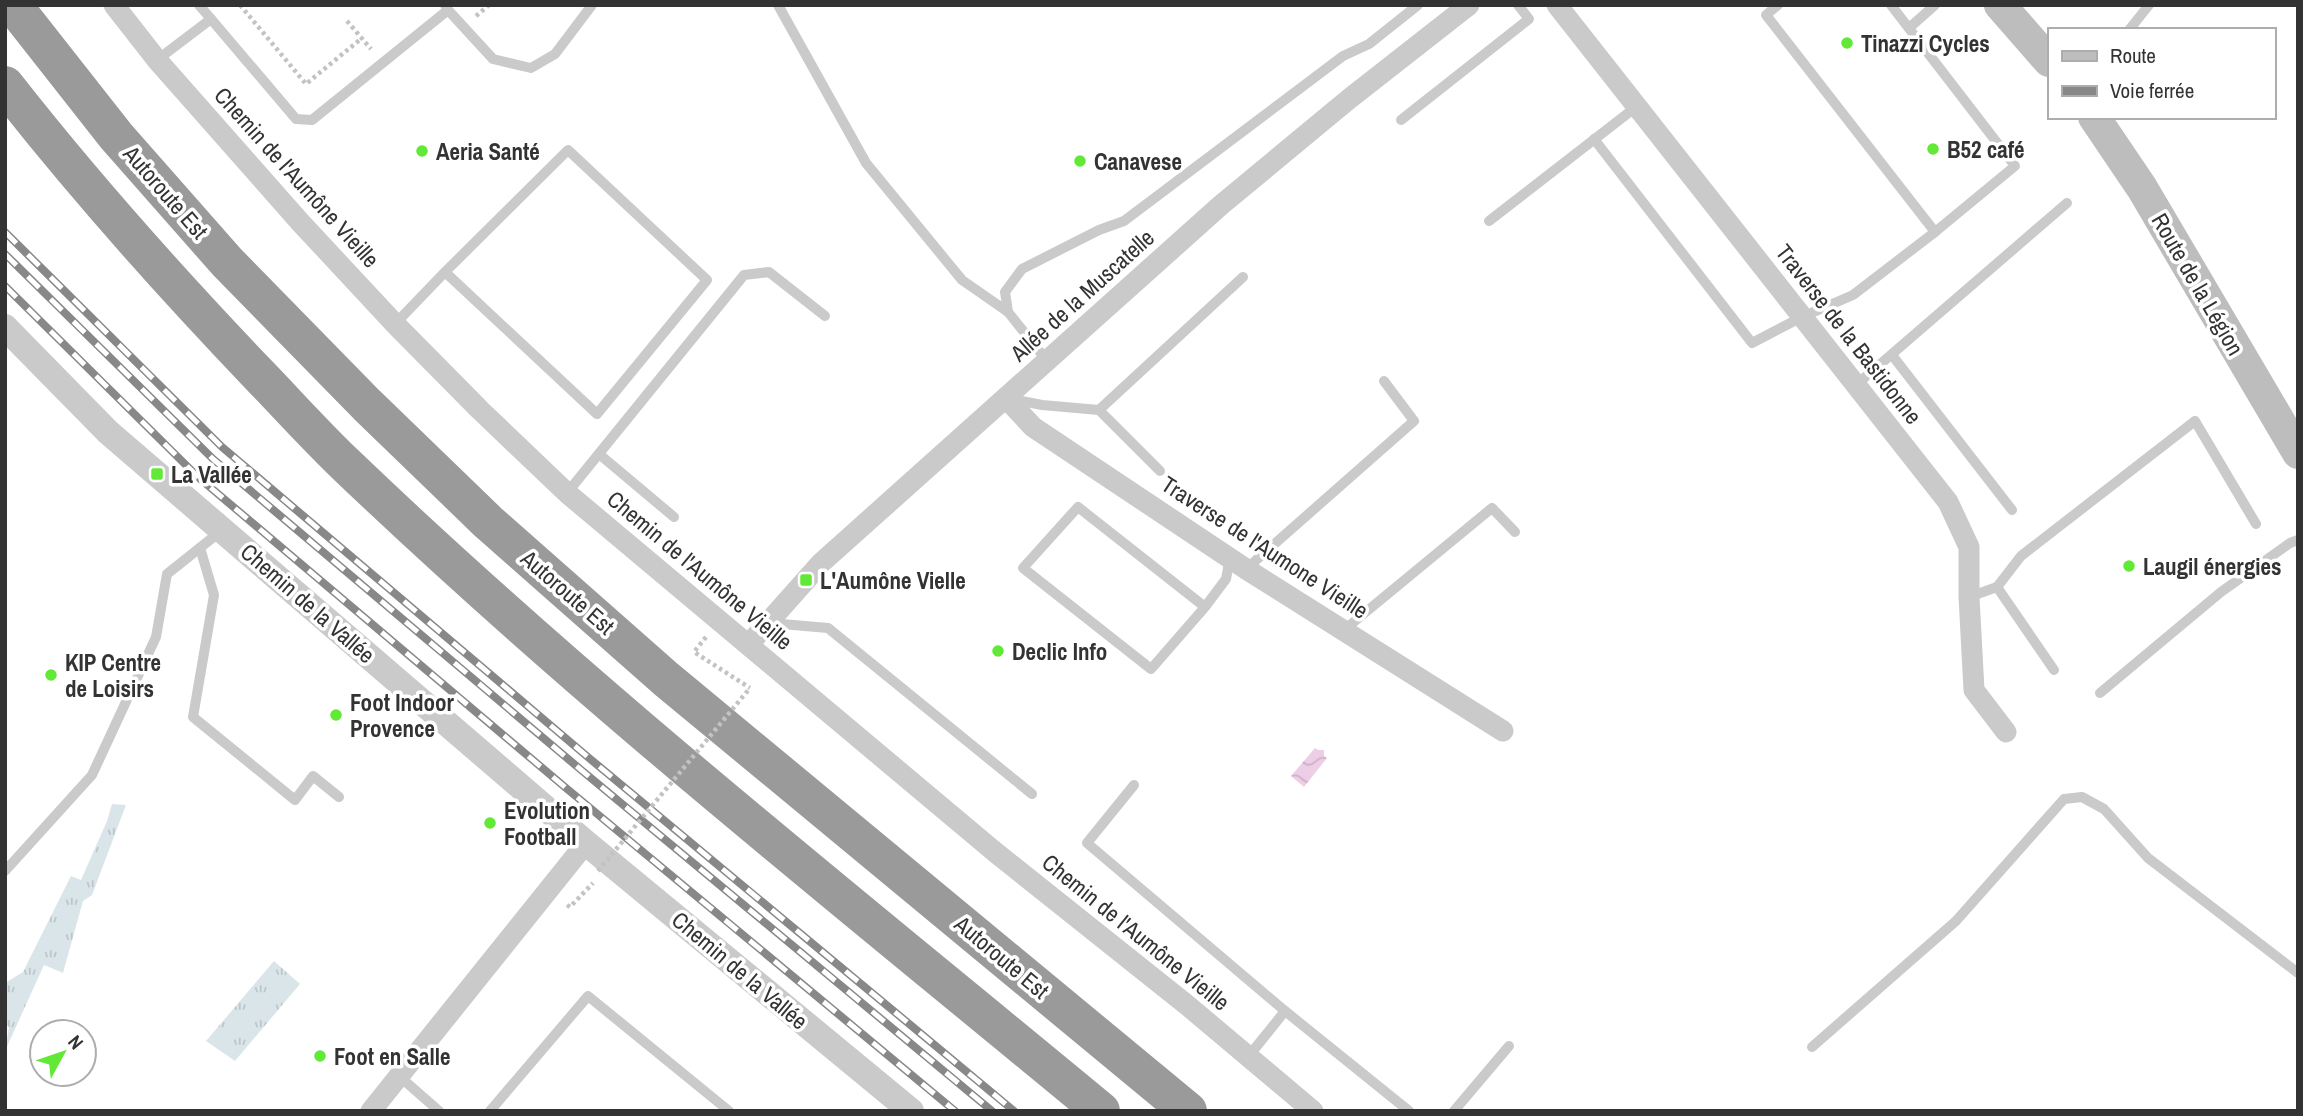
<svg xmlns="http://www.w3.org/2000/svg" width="2303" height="1116" font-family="'Archivo Narrow',sans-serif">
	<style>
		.grass { fill: url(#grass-tufts) }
		.water { fill: url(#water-waves) }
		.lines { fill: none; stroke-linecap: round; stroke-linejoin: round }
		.path { stroke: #c3c3c3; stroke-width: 4.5; stroke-dasharray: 3.5 3.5; stroke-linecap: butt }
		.service { stroke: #cacaca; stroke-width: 10 }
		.minor { stroke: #cacaca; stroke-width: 21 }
		.tertiary { stroke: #cacaca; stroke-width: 26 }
		.secondary { stroke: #bdbdbd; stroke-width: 32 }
		.motorway { stroke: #9a9a9a; stroke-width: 38 }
		.rail-casing { stroke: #888; stroke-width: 8 }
		.rail { stroke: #fff; stroke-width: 5; stroke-dasharray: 16; stroke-linecap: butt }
		.path-bridge { stroke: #c3c3c3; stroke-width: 4.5; stroke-dasharray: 3.5 3.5; stroke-linecap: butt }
		.poi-dot { fill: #62e836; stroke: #fff; stroke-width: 2.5 }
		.labels { text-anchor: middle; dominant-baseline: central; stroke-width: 7; stroke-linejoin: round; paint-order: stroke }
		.poi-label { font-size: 23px; font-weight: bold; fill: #333; stroke: #fff; text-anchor: start }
		.street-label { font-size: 23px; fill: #333; stroke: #fff }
	</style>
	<defs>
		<pattern id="grass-tufts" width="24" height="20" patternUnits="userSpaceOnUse" patternTransform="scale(1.75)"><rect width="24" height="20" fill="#dae5ea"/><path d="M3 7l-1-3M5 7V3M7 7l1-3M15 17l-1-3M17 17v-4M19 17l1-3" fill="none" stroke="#bcc5c9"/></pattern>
		<pattern id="water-waves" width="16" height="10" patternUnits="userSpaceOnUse" patternTransform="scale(1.75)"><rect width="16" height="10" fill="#eecee7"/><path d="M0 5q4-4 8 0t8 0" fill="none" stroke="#cdb1c7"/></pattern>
	</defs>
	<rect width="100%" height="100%" fill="#fff"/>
	<g class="grass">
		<polygon points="112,804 126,805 92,895 83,901 63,973 44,965 5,1051 9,1027 5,1024 5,983 23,972 71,876 81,880 107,821"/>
		<polygon points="274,961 300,984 235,1061 206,1041"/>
	</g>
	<polygon class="water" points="1315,748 1318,750 1324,750 1324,756 1327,758 1304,787 1291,776"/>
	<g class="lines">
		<g class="path">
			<polyline points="240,5 306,84 362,38"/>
			<polyline points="476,16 489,5"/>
			<polyline points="347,21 371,49"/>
			<polyline points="706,637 694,652 750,688"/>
			<polyline points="567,905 570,907 593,883"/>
		</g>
		<g class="service">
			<polyline points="199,5 211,19"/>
			<polyline points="778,5 866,163 962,280 1008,312 1048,362"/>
			<polyline points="1778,5 1766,15 1935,232 2015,166 1891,5"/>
			<polyline points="448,10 493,59 531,68 555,54 592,5"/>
			<polyline points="1909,28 1935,5"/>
			<polyline points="2129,30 2149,5"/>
			<polyline points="157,60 211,19 296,119 312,120 448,10 445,5"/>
			<polyline points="1401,120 1529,19 1518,5"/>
			<polyline points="1594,139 1752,343 1802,317 1853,295 1935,232"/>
			<polyline points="1489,221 1636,107"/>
			<polyline points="1008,312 1005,292 1022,269 1099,230 1124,221 1343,56 1369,44 1418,5"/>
			<polyline points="395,324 445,272 597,414 707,280 568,150 445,272"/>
			<polyline points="1892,355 2012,510"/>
			<polyline points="1856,385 2067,203"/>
			<polyline points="1012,399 1042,405 1099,410 1160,471"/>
			<polyline points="1099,410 1243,277"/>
			<polyline points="599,454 674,517"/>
			<polyline points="567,493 744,275 769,272 825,316"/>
			<polyline points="200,548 214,595 193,717 295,800 313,776 339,797"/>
			<polyline points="1246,569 1414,421 1384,381"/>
			<polyline points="1997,587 2054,670"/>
			<polyline points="1969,597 1997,587 2021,556 2195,421 2256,524"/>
			<polyline points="1205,607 1151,669 1023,568 1078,507 1205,607 1226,579 1230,558"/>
			<polyline points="770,623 828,628 1032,794"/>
			<polyline points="1344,630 1492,508 1515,532"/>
			<polyline points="2100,693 2221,592 2290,543 2298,540"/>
			<polyline points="1134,785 1087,843 1285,1011 1248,1057"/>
			<polyline points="5,871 92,775 156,637 167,574 221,531"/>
			<polyline points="1285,1011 1409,1111"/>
			<polyline points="1812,1047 1956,921 2064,799 2082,797 2104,809 2148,858 2298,973"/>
			<polyline points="399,1076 439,1111"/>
			<polyline points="490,1111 588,996 729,1111"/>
			<polyline points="1454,1111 1509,1046"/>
		</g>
		<g class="minor">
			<polyline points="114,5 157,60 300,222 395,324 480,410 567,493 995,852 1187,1005 1313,1111"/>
			<polyline points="1557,5 1948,502 1969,547 1969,597 1974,690 2006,732"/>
			<polyline points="1006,398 1033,427 1246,569 1503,731"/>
			<polyline points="749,644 821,563 1221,205 1349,99 1469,5"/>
			<polyline points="371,1111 586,843"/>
		</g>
		<polyline class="tertiary" points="5,327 108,432 586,843 911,1111"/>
		<g class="secondary">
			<polyline points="2000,5 2049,61"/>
			<polyline points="2094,117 2142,188 2298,453"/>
		</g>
		<g class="motorway">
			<polyline points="13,5 116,136 227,262 367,405 488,522 666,679 1188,1111"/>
			<path d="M 5,85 C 85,187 170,282 259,375 C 287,404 314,434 343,462 C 583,692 845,899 1101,1111"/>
		</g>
		<defs>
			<g id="rail">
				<polyline points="5,232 222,447 589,758 1014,1111"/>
				<polyline points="5,254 213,459 580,769 992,1111"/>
				<polyline points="5,286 198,477 566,788 955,1111"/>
			</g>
		</defs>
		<use href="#rail" class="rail-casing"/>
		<use href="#rail" class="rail"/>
		<polyline class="path-bridge" points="598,871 750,688"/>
	</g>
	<g class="poi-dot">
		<circle cx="1847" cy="43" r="7"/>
		<circle cx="1933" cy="149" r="7"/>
		<circle cx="422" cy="151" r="7"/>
		<circle cx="1080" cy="161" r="7"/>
		<rect x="150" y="467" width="14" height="14" rx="3.5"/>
		<circle cx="2129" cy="566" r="7"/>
		<rect x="799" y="573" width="14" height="14" rx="3.5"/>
		<circle cx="998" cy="651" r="7"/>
		<circle cx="51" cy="675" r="7"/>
		<circle cx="336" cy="715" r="7"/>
		<circle cx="490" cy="823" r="7"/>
		<circle cx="320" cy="1056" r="7"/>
	</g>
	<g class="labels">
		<g class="poi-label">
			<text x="1861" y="43">Tinazzi Cycles</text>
			<text x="1947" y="149">B52 café</text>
			<text x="436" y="151">Aeria Santé</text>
			<text x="1094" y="161">Canavese</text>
			<text x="171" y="474">La Vallée</text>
			<text x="2143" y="566">Laugil énergies</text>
			<text x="820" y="580">L'Aumône Vielle</text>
			<text x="1012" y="651">Declic Info</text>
			<text x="65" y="662">KIP Centre<tspan x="65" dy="26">de Loisirs</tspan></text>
			<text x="350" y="702">Foot Indoor<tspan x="350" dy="26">Provence</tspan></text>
			<text x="504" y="810">Evolution<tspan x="504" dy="26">Football</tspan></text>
			<text x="334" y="1056">Foot en Salle</text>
		</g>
		<g class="street-label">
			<text transform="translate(297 177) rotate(48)">Chemin de l'Aumône Vieille</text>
			<text transform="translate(166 192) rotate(49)">Autoroute Est</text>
			<text transform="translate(2198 284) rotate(60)">Route de la Légion</text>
			<text transform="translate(1082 295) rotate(-42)">Allée de la Muscatelle</text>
			<text transform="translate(1849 334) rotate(52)">Traverse de la Bastidonne</text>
			<text transform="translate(1265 547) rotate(33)">Traverse de l'Aumone Vieille</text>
			<text transform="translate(700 570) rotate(40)">Chemin de l'Aumône Vieille</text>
			<text transform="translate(568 592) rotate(41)">Autoroute Est</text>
			<text transform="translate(308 603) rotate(41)">Chemin de la Vallée</text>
			<text transform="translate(1136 932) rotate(39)">Chemin de l'Aumône Vieille</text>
			<text transform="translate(1002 957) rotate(40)">Autoroute Est</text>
			<text transform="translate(740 970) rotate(40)">Chemin de la Vallée</text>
		</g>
	</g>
	<rect width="2303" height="1116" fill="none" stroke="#333333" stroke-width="14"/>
	<rect x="2048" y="28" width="228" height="91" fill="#ffffff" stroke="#adadad" stroke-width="2"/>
	<rect x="2062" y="51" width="35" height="10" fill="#bdbdbd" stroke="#adadad" stroke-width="2"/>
	<text x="2110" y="63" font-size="21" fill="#333333">Route</text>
	<rect x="2062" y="86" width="35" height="10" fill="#888888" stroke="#adadad" stroke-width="2"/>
	<text x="2110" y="98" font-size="21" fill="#333333">Voie ferrée</text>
	<g transform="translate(63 1053) rotate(50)"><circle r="33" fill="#ffffff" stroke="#adadad" stroke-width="2"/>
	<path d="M0-5L12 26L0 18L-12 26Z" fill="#62e836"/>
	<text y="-10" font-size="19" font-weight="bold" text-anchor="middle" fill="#333333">N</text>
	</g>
</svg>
